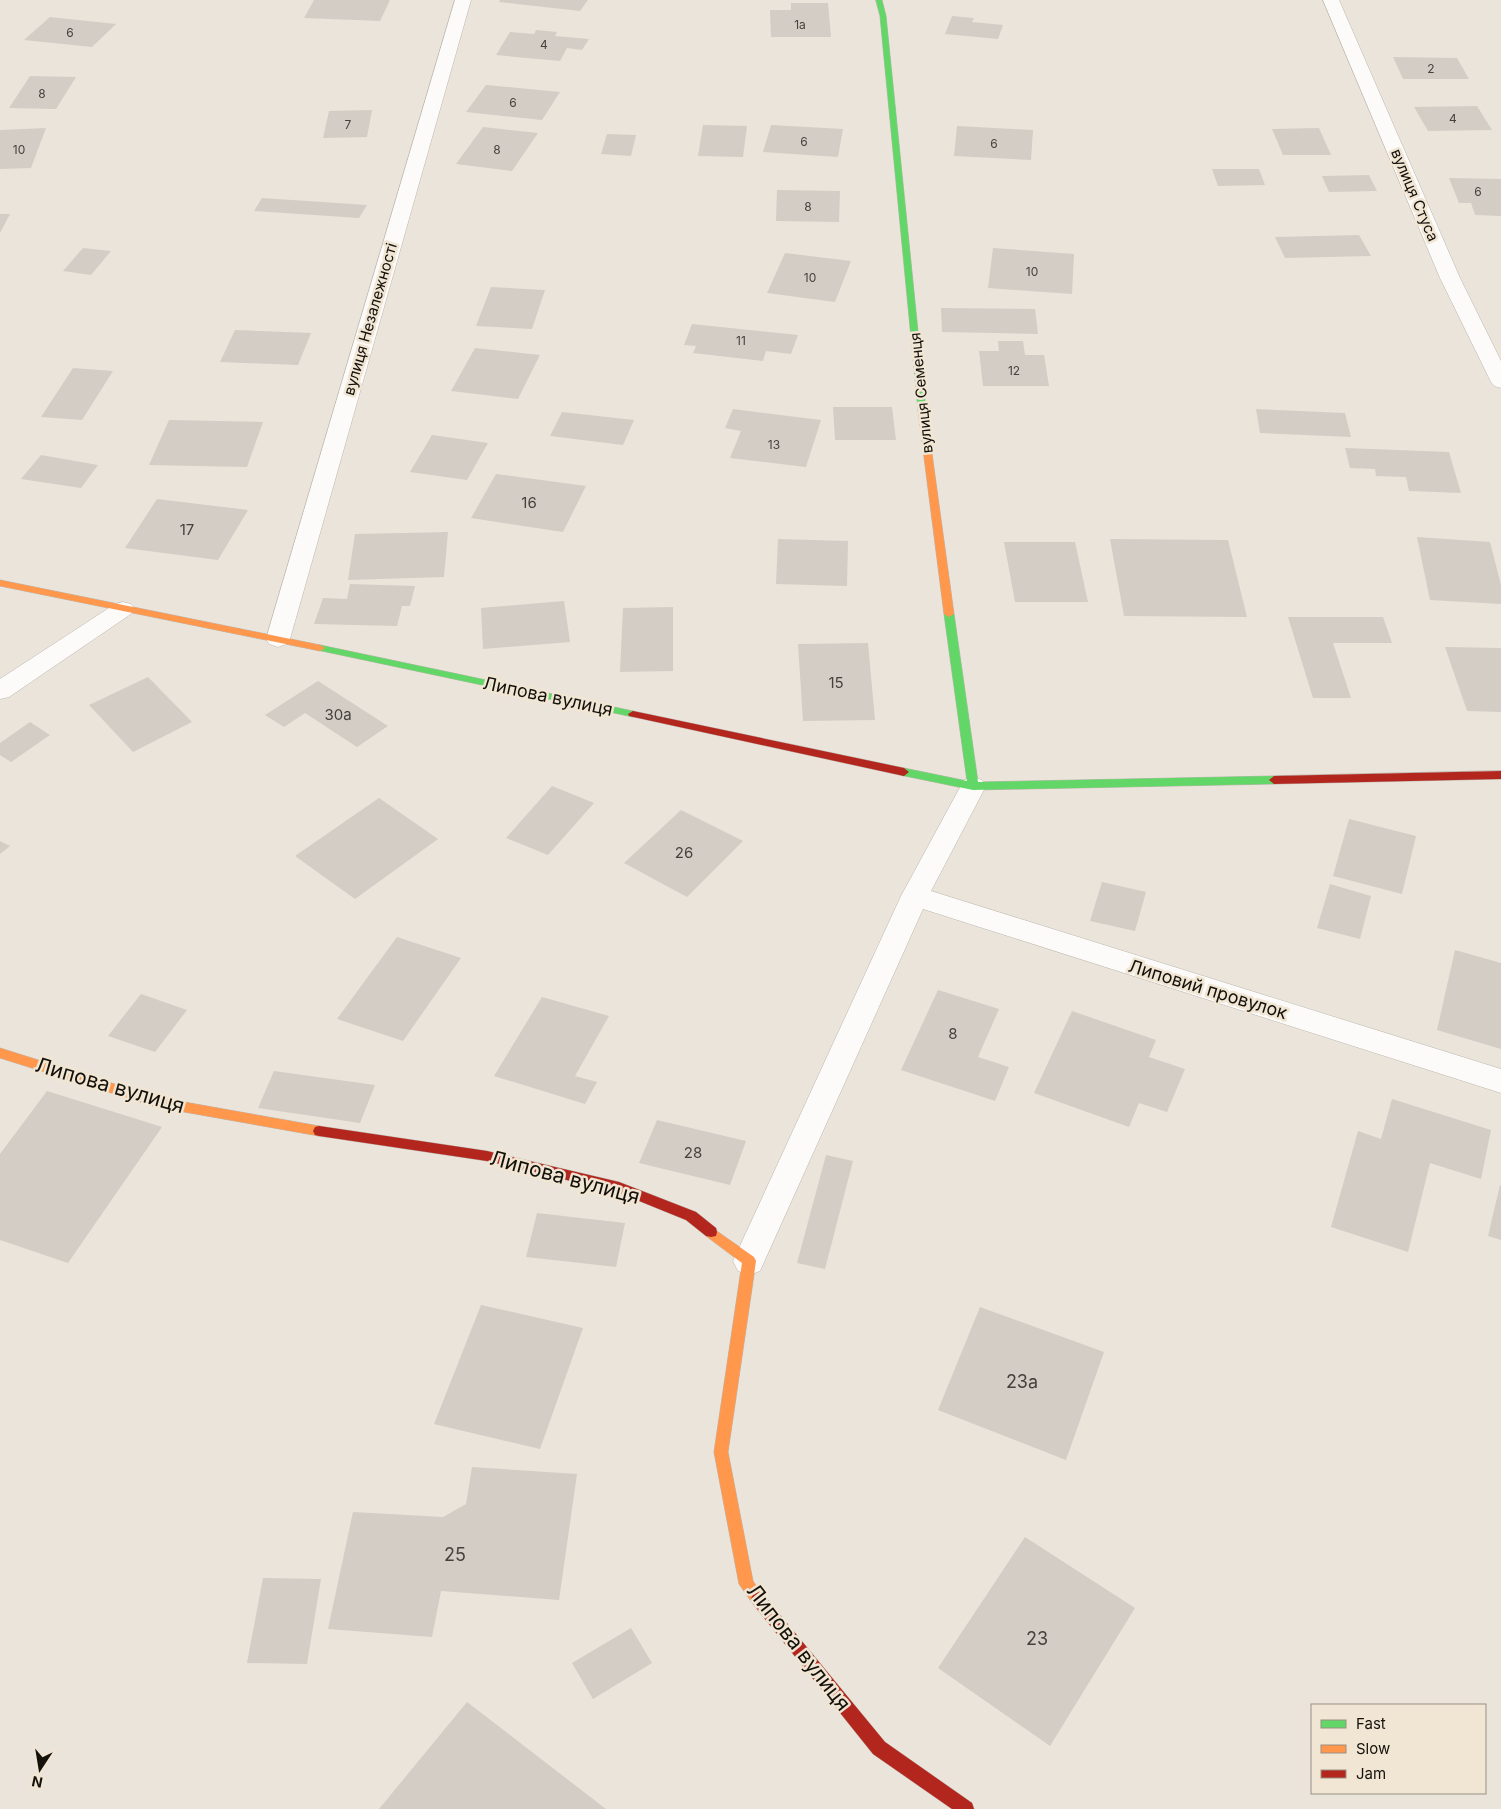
<svg xmlns="http://www.w3.org/2000/svg" width="1501" height="1809" font-family="Inter,sans-serif">
	<style>
		.building { fill: #d3cdc6 }
		.lines { fill: none; stroke-linecap: round; stroke-linejoin: round }
		.street-casing { stroke: #bbb6ae; stroke-width: 1 }
		.fast-casing { stroke: #bbb6ae; stroke-width: 1 }
		.slow-casing { stroke: #bbb6ae; stroke-width: 1 }
		.jam-casing { stroke: #bbb6ae; stroke-width: 1 }
		.street { fill: #fcfbf9; fill-rule: evenodd }
		.fast { fill: #63d668; fill-rule: evenodd }
		.slow { fill: #ff974d; fill-rule: evenodd }
		.jam { fill: #b3261e; fill-rule: evenodd }
		.labels { text-anchor: middle; dominant-baseline: central; stroke-width: 5; stroke-linejoin: round; paint-order: stroke }
		.far-number-label { font-size: 12px; fill: #45413b }
		.far-street-label { font-size: 15px; fill: #14110b; stroke: #f1e5d4 }
		.number-label { font-size: 15px; fill: #45413b }
		.street-label { font-size: 18px; fill: #14110b; stroke: #f1e5d4 }
		.near-number-label { font-size: 18px; fill: #45413b }
		.near-street-label { font-size: 21px; fill: #14110b; stroke: #f1e5d4 }
	</style>
	<rect width="100%" height="100%" fill="#ebe4da"/>
	<g class="building">
		<polygon points="314,0 390,0 380,21 304,18"/>
		<polygon points="500,0 588,0 580,11 499,2"/>
		<polygon points="791,3 828,3 831,37 771,37 770,10 791,10"/>
		<polygon points="952,16 974,18 972,22 1003,25 998,39 945,34"/>
		<polygon points="50,17 116,24 92,47 24,40"/>
		<polygon points="536,30 557,32 555,36 589,39 582,50 567,48 560,61 496,55 510,32 534,34"/>
		<polygon points="1393,57 1457,58 1469,79 1403,79"/>
		<polygon points="30,76 76,77 56,109 9,108"/>
		<polygon points="486,85 560,92 542,120 466,112"/>
		<polygon points="1477,106 1492,130 1428,131 1414,107"/>
		<polygon points="372,110 367,137 323,138 329,111"/>
		<polygon points="703,125 747,126 743,157 698,156"/>
		<polygon points="771,125 843,129 838,157 763,152"/>
		<polygon points="957,126 1033,130 1031,160 954,156"/>
		<polygon points="483,127 538,133 512,171 456,164"/>
		<polygon points="46,128 31,168 0,169 0,130"/>
		<polygon points="1319,128 1331,155 1283,155 1272,129"/>
		<polygon points="607,134 636,135 631,156 601,154"/>
		<polygon points="1212,169 1259,169 1265,185 1218,186"/>
		<polygon points="1369,175 1377,191 1329,192 1322,176"/>
		<polygon points="1449,178 1501,179 1501,216 1475,215 1471,203 1459,203"/>
		<polygon points="777,190 840,191 839,222 776,221"/>
		<polygon points="262,198 367,205 359,218 254,211"/>
		<polygon points="0,214 10,214 0,233"/>
		<polygon points="1359,235 1371,256 1285,258 1275,237"/>
		<polygon points="83,248 111,251 91,275 63,271"/>
		<polygon points="993,248 1074,254 1072,294 988,288"/>
		<polygon points="785,253 851,261 835,302 767,293"/>
		<polygon points="491,287 545,290 532,329 476,326"/>
		<polygon points="941,308 1035,309 1038,334 942,332"/>
		<polygon points="692,324 798,335 791,354 766,351 763,361 693,353 696,346 684,345"/>
		<polygon points="235,330 311,333 298,365 220,362"/>
		<polygon points="998,341 1023,341 1025,355 1044,355 1049,386 983,386 979,351 999,351"/>
		<polygon points="475,348 540,355 518,399 451,391"/>
		<polygon points="73,368 113,371 82,420 41,417"/>
		<polygon points="833,407 892,407 896,440 835,440"/>
		<polygon points="733,409 821,420 806,467 730,458 741,431 725,428"/>
		<polygon points="1256,409 1345,413 1351,437 1260,433"/>
		<polygon points="562,412 634,420 623,445 550,436"/>
		<polygon points="169,420 263,422 247,467 149,465"/>
		<polygon points="432,435 488,443 467,480 410,472"/>
		<polygon points="1345,448 1449,452 1461,493 1409,491 1406,477 1376,476 1375,469 1350,468"/>
		<polygon points="41,455 98,465 81,488 21,479"/>
		<polygon points="496,474 586,486 563,532 471,518"/>
		<polygon points="157,499 248,510 218,560 125,548"/>
		<polygon points="448,532 444,577 348,580 355,534"/>
		<polygon points="1417,537 1490,542 1501,585 1501,604 1430,600"/>
		<polygon points="778,539 848,541 847,586 776,584"/>
		<polygon points="1110,539 1228,540 1247,617 1124,616"/>
		<polygon points="1004,542 1075,542 1088,602 1015,602"/>
		<polygon points="350,584 415,586 410,606 402,606 397,626 314,624 323,598 347,599"/>
		<polygon points="564,601 570,642 483,649 481,608"/>
		<polygon points="673,607 673,671 620,672 623,608"/>
		<polygon points="1288,617 1383,617 1392,643 1333,643 1351,698 1313,698"/>
		<polygon points="868,643 875,720 803,721 798,644"/>
		<polygon points="1445,647 1501,648 1501,712 1467,711"/>
		<polygon points="148,677 192,722 133,752 89,705"/>
		<polygon points="318,681 388,726 357,747 305,713 284,727 265,715"/>
		<polygon points="30,722 50,735 11,762 0,755 0,743"/>
		<polygon points="552,786 594,803 548,855 506,838"/>
		<polygon points="379,798 438,839 355,899 295,856"/>
		<polygon points="681,810 743,841 687,897 624,863"/>
		<polygon points="1349,819 1416,836 1402,894 1333,876"/>
		<polygon points="0,841 10,846 0,854"/>
		<polygon points="1102,882 1146,892 1135,931 1090,921"/>
		<polygon points="1330,884 1371,896 1360,939 1317,928"/>
		<polygon points="397,937 461,958 403,1041 337,1019"/>
		<polygon points="1455,950 1501,963 1501,1049 1437,1030"/>
		<polygon points="938,990 999,1009 978,1057 1009,1067 995,1101 901,1070"/>
		<polygon points="141,994 187,1010 155,1052 108,1036"/>
		<polygon points="542,997 609,1016 575,1076 597,1082 585,1104 494,1076"/>
		<polygon points="1072,1011 1156,1040 1149,1057 1185,1069 1167,1112 1139,1103 1129,1127 1034,1093"/>
		<polygon points="274,1071 375,1085 360,1123 258,1108"/>
		<polygon points="47,1091 162,1127 68,1263 0,1240 0,1154"/>
		<polygon points="1392,1099 1491,1130 1481,1179 1430,1163 1408,1252 1331,1227 1358,1131 1381,1139"/>
		<polygon points="657,1120 746,1141 730,1185 639,1163"/>
		<polygon points="826,1155 853,1161 825,1269 797,1263"/>
		<polygon points="1500,1185 1501,1185 1501,1240 1488,1236"/>
		<polygon points="537,1213 625,1223 616,1267 526,1257"/>
		<polygon points="481,1305 583,1328 540,1449 434,1424"/>
		<polygon points="980,1307 1104,1352 1066,1460 938,1410"/>
		<polygon points="472,1467 577,1474 559,1600 441,1591 432,1637 328,1629 353,1512 443,1517 466,1504"/>
		<polygon points="1025,1537 1135,1608 1050,1746 938,1668"/>
		<polygon points="263,1578 321,1579 307,1664 247,1663"/>
		<polygon points="631,1628 652,1663 593,1699 572,1663"/>
		<polygon points="467,1702 606,1809 379,1809"/>
	</g>
	<g class="lines">
		<defs>
			<g id="street">
				<polygon points="455,0 471,0 290,639 287,644 278,647 269,644 266,639"/>
				<polygon points="1323,0 1339,0 1460,278 1501,361 1501,388 1494,386 1491,382 1440,278"/>
				<polygon points="123,602 131,604 135,609 131,614 9,697 0,699 0,679 115,604"/>
				<polygon points="973,777 982,780 986,786 931,891 1501,1069 1501,1093 923,909 760,1271 749,1275 738,1271 733,1261 901,896 964,780"/>
			</g>
			<g id="fast">
				<polygon points="876,0 882,0 886,16 926,410 922,413 918,410 880,16"/>
				<polygon points="949,611 954,614 978,782 1274,776 1279,780 1274,784 973,790 900,775 899,772 900,769 904,768 967,781 944,614"/>
				<polygon points="320,645 633,711 638,714 633,717 317,650 315,648"/>
			</g>
			<g id="slow">
				<polygon points="922,407 926,410 954,614 949,617 944,614 918,410"/>
				<polygon points="0,580 320,645 325,648 320,651 0,586"/>
				<polygon points="0,1048 156,1097 319,1126 323,1127 325,1131 323,1135 319,1136 156,1107 0,1058"/>
				<polygon points="711,1227 754,1257 756,1261 728,1452 753,1581 765,1599 763,1604 758,1606 753,1604 739,1584 714,1452 742,1263 706,1236 705,1232 706,1228"/>
			</g>
			<g id="jam">
				<polygon points="633,711 904,768 909,772 904,776 629,716 628,714"/>
				<polygon points="1501,771 1501,779 1274,784 1269,780 1274,776"/>
				<polygon points="319,1126 487,1151 619,1182 696,1212 716,1228 717,1232 716,1236 711,1237 706,1236 686,1220 617,1192 487,1161 319,1136 315,1135 313,1131 315,1127"/>
				<polygon points="758,1592 763,1594 885,1742 972,1803 974,1809 952,1809 873,1754 753,1604 751,1599 753,1594"/>
			</g>
		</defs>
		<use href="#street" class="street-casing"/>
		<use href="#fast" class="fast-casing"/>
		<use href="#slow" class="slow-casing"/>
		<use href="#jam" class="jam-casing"/>
		<use href="#street" class="street"/>
		<use href="#fast" class="fast"/>
		<use href="#slow" class="slow"/>
		<use href="#jam" class="jam"/>
	</g>
	<g class="labels">
		<g class="far-number-label">
			<text x="800" y="24">1а</text>
			<text x="70" y="32">6</text>
			<text x="544" y="44">4</text>
			<text x="1431" y="68">2</text>
			<text x="42" y="93">8</text>
			<text x="513" y="102">6</text>
			<text x="1453" y="118">4</text>
			<text x="348" y="124">7</text>
			<text x="804" y="141">6</text>
			<text x="994" y="143">6</text>
			<text x="19" y="149">10</text>
			<text x="497" y="149">8</text>
			<text x="1478" y="191">6</text>
			<text x="808" y="206">8</text>
			<text x="1032" y="271">10</text>
			<text x="810" y="277">10</text>
			<text x="741" y="340">11</text>
			<text x="1014" y="370">12</text>
			<text x="774" y="444">13</text>
		</g>
		<g class="far-street-label">
			<text transform="translate(1415 195) rotate(67)">вулиця Стуса</text>
			<text transform="translate(370 319) rotate(-74)">вулиця Незалежності</text>
			<text transform="translate(921 393) rotate(-96)">вулиця Семенця</text>
		</g>
		<g class="number-label">
			<text x="529" y="502">16</text>
			<text x="187" y="529">17</text>
			<text x="836" y="682">15</text>
			<text x="338" y="714">30а</text>
			<text x="684" y="852">26</text>
			<text x="953" y="1033">8</text>
			<text x="693" y="1152">28</text>
		</g>
		<g class="street-label">
			<text transform="translate(548 696) rotate(12)">Липова вулиця</text>
			<text transform="translate(1208 989) rotate(17)">Липовий провулок</text>
		</g>
		<g class="near-number-label">
			<text x="1022" y="1381">23а</text>
			<text x="455" y="1554">25</text>
			<text x="1037" y="1638">23</text>
		</g>
		<g class="near-street-label">
			<text transform="translate(110 1085) rotate(16)">Липова вулиця</text>
			<text transform="translate(565 1177) rotate(15)">Липова вулиця</text>
			<text transform="translate(799 1647) rotate(52)">Липова вулиця</text>
		</g>
	</g>
	<rect x="1311" y="1704" width="175" height="90" fill="#f1e5d4" stroke="#999084"/>
	<rect x="1321" y="1720" width="25" height="8" fill="#63d668" stroke="#999084"/>
	<text x="1356" y="1729" font-size="15" fill="#14110b">Fast</text>
	<rect x="1321" y="1745" width="25" height="8" fill="#ff974d" stroke="#999084"/>
	<text x="1356" y="1754" font-size="15" fill="#14110b">Slow</text>
	<rect x="1321" y="1770" width="25" height="8" fill="#b3261e" stroke="#999084"/>
	<text x="1356" y="1779" font-size="15" fill="#14110b">Jam</text>
	<g transform="translate(40 1769) rotate(192)" stroke="#f1e5d4" stroke-width="4" paint-order="stroke">
	<path d="M0-4L9 19L0 12L-9 19Z" fill="#14110b"/>
	<text y="-8" font-size="14" font-weight="bold" text-anchor="middle" fill="#14110b">N</text>
	</g>
</svg>
